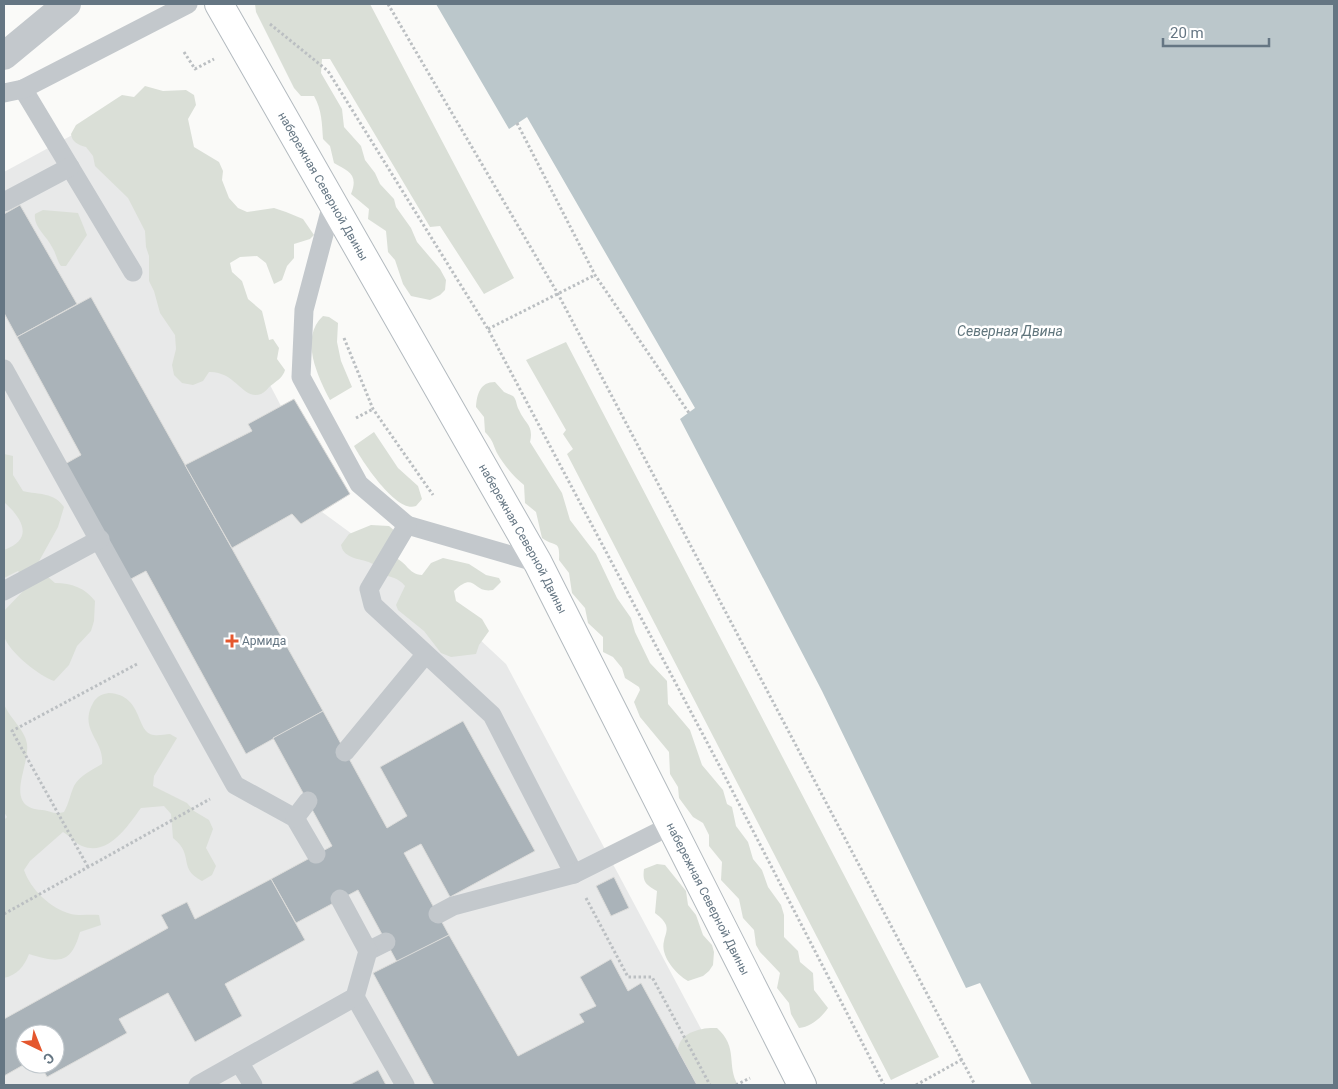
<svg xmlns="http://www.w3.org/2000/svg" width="1338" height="1089" font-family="Roboto,sans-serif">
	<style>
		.built { fill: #e8e9e9; fill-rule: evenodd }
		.green { fill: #dadfd7 }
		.water { fill: #bbc7cb }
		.building { fill: #aab3b9; stroke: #dcdcda }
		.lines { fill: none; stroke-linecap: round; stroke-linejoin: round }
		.secondary-casing { stroke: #b3babf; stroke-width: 30 }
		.path { stroke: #bbbfc2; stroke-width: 3; stroke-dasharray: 2.5 2.5; stroke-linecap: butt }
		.lane { stroke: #c3c8cc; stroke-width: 19 }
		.street { stroke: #c3c8cc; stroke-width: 28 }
		.secondary { stroke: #fff; stroke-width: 28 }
		.poi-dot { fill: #e4572e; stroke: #fff; stroke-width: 2 }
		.labels { text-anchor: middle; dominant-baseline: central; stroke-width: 5; stroke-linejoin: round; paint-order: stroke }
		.street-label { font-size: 12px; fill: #657683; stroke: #fff }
		.poi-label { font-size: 12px; fill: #657683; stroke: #fff; text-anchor: start }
		.water-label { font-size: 14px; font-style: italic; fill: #60757c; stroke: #fff }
	</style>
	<rect width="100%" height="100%" fill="#fafaf8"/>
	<path class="built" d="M 124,107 L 281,406 L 294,399 L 350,494 L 322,512 L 419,583 L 506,664 L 731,1085 L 4,1085 L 4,172 ZM 25,1034 L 55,1034 L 55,1064 L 25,1064 Z"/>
	<g class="green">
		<path d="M 255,4 L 370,4 L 514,278 L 484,294 L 440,226 L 430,227 L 330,59 L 322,59 L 321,73 L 342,109 L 344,127 L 361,146 L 365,160 L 375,173 L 380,184 L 394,199 L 396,207 L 411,228 L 417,242 L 440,269 L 446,280 L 445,290 L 440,295 L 430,300 L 411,296 L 403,284 L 395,260 L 388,252 L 386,231 L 368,219 L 369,209 L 351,194 C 359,174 348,171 334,163 L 330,146 L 323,139 C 322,124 322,110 314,96 L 301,96 L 294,88 L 256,12 Z"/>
		<path d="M 145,86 L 163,91 L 186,90 L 194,95 L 196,105 L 188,119 L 194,147 L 219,162 L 223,171 L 222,180 L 229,198 L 238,208 L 247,212 L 274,208 L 286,212 L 303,219 L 314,235 L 310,239 L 294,244 L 294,258 L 287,266 L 282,280 L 274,284 L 266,263 L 257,256 L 240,257 L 230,263 L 232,272 L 242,281 L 248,299 L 262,311 L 269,340 L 273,339 L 279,348 L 277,359 L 285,370 C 283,377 278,380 273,384 C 268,387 266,392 261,394 C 243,401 236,371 209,372 L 203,381 L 193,385 L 182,383 L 174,375 L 172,365 L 176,349 L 175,335 L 160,313 L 154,291 L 149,281 L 149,256 L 146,247 L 145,231 L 128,198 L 95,166 L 93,156 L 86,147 C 78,145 72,142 71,134 L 76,125 L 122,95 L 134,97 Z"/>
		<path d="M 43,210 L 78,213 L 87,235 L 66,266 L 61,266 C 57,261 56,253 52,247 C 47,236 33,227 35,214 Z"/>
		<path d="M 323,316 L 329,317 L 338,323 L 337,342 L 341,361 L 352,387 L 330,400 C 318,377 299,338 323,316 Z"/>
		<polygon points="566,342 939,1057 891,1080 567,454 573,449 563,434 566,430 526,360"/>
		<path d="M 495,382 L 504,392 L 513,396 C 517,400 516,405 519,410 C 525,424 534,425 530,442 L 562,493 L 570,520 L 596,554 L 617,598 L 631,618 L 635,632 L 650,663 L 667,681 L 668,704 L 690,730 L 702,765 L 723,790 L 727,804 L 732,807 L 736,826 L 748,842 L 753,859 L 762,870 L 768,887 L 781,905 L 784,915 L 784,937 L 798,951 L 800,962 L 813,973 L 814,990 L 828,1008 C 822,1017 811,1027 799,1028 L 791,1014 L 789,1003 L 777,988 L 780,973 L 760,952 L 756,945 L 754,930 L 743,918 L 739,899 L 721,880 L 722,862 L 709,846 L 709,835 L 703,823 L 693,817 L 679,798 L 678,787 L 670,774 L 669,752 L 640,717 L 634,702 L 640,690 L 639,687 L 625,678 L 622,668 L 613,657 L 603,652 L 603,637 L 588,623 L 585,608 L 572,593 L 569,573 L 559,560 C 560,539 556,548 542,538 L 536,512 L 525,503 L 524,485 C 514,477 503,464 497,453 C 492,442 494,442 485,432 L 484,417 L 476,407 C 477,394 480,382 495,382 Z"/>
		<path d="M 374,432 L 398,468 L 418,486 L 422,499 L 416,506 C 397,514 362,461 354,446 Z"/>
		<path d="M 4,454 L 13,456 L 13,475 L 23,491 C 39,495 54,492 64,507 L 58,527 L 38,563 L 41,571 L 55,583 C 72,583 85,588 95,601 L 94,621 L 91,631 L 77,646 L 69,665 L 54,681 C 39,676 8,651 4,636 C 2,629 4,619 4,611 L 26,588 L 25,578 L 18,571 L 4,578 L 4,550 C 35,539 22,518 4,502 Z"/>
		<path d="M 371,525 L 389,526 L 396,532 L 395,558 C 407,562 408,574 422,575 L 431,563 L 443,558 L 469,564 L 486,575 L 499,578 L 501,582 L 493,590 C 472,594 476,570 454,591 L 456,601 L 482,619 L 489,631 L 479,645 L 476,654 L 451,657 L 441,653 L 424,631 L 398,610 L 396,605 L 405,586 C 398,577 391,578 381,573 C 378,571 376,567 373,564 C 362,558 344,560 341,545 L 349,534 Z"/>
		<path d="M 109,693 C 144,695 135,733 154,735 C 159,736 165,734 170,734 L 177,738 L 154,776 L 153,786 L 187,803 L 194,811 L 209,820 L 213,829 L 206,848 L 216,866 L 212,875 L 202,881 C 177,868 195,855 173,838 L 171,814 L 164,806 L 141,808 C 128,825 109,857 82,846 C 76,844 69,835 63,832 L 30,861 L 24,870 C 31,890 50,908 71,914 C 79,916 90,914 99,915 L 101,925 L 80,932 C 71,965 58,963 29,954 C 24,967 17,975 4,978 L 4,820 L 7,817 L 4,812 L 4,704 C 9,718 25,729 27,744 C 30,767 2,807 42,810 C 51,811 54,815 64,812 C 69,803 70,795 74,786 C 79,776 92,770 102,764 C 105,741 78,730 93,703 C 97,696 102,694 109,693 Z"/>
		<path d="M 657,864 L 665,865 L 686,891 L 688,905 L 696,915 L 703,935 L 712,945 L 714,952 L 713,965 L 709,971 L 703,976 L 688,981 C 676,974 660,956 664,941 C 665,935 668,931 666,925 C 664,920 659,916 655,913 L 657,891 C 647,885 642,883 644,869 Z"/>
		<path d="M 717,1028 C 739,1048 726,1065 738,1085 L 697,1085 L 678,1050 C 679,1032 702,1027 717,1028 Z"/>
	</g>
	<polygon class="water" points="436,4 1334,4 1334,1085 1032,1085 980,983 966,988 822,691 680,419 695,408 527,117 509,129"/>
	<g class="building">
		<polygon points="20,205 77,304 17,337 4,313 4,214"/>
		<polygon points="91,297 323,711 246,754 146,571 129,580 65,464 81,455 17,337"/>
		<polygon points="294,399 350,494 301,524 292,514 232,548 185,465 252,431 248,424"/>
		<polygon points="323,711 387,828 407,816 380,767 463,721 535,851 450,897 421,844 404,853 449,935 397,962 358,890 296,923 271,879 332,846 273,738"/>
		<polygon points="614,877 629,908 611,916 596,886"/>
		<polygon points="271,879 305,940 225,984 242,1016 195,1042 168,993 119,1019 127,1033 47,1077 40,1064 55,1064 55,1034 25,1034 25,1064 4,1076 4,1019 168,928 161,915 187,902 195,919"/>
		<polygon points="449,935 518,1056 584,1022 579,1014 596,1006 580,977 611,959 628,991 641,983 697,1085 434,1085 373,973"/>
		<polygon points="378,1070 386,1085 349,1085"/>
	</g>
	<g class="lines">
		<defs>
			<g id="secondary">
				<path id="s1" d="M 219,4 L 538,563 L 802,1085"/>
			</g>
		</defs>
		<use href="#secondary" class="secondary-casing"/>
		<g class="path">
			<polyline points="388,4 558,294 975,1085"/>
			<polyline points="270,24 328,71 488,329 718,763 884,1085"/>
			<polyline points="184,52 195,69 214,59"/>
			<polyline points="517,123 595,275 689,413"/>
			<polyline points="488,329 595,275"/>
			<polyline points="344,338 373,409 433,495"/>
			<polyline points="356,418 373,409"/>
			<polyline points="88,867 12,731 137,664"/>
			<polyline points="586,898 628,977 652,977 710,1085"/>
			<polyline points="4,914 210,799"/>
			<polyline points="736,1085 750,1078"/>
			<polyline points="916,1085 963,1059"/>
		</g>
		<g class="lane">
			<polyline points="23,89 133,272"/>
			<polyline points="4,93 23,89 188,4"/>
			<polyline points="4,202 70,167"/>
			<polyline points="332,204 304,310 301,377 359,484 407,525 538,563"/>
			<polyline points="4,369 235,785 295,818 316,854"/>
			<polyline points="407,525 369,589 373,605 492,715 574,874"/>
			<polyline points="4,591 100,539"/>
			<polyline points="345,752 425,655"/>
			<polyline points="295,818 308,801"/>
			<polyline points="438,914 453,906 574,874 670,826"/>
			<polyline points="368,951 386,942"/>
			<polyline points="355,997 405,1085"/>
			<polyline points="239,1062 253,1085"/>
			<polyline points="198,1085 355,997 368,951 340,899"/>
		</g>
		<polyline class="street" points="4,56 67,4"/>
		<use href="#secondary" class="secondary"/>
	</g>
	<path class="poi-dot" d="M229.5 633.5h5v5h5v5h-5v5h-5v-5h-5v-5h5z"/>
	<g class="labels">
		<g class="street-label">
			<text stroke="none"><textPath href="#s1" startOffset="210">набережная Северной Двины</textPath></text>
			<text stroke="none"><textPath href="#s1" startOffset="615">набережная Северной Двины</textPath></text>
			<text stroke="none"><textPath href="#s1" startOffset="1020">набережная Северной Двины</textPath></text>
		</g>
		<g class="poi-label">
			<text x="242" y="641">Армида</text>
		</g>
		<g class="water-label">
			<text x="1010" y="331">Северная Двина</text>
		</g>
	</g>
	<rect width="1338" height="1089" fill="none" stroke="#657683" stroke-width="10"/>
	<g transform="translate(40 1049) rotate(137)"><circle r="24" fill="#ffffff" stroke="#c1c8cd"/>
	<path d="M0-4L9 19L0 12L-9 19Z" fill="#e4572e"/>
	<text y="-8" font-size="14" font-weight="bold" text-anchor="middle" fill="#657683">С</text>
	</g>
	<path d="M1163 38v8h106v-8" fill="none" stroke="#657683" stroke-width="2.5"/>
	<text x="1170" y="38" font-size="15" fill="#657683" stroke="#ffffff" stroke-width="4" paint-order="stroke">20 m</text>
</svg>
